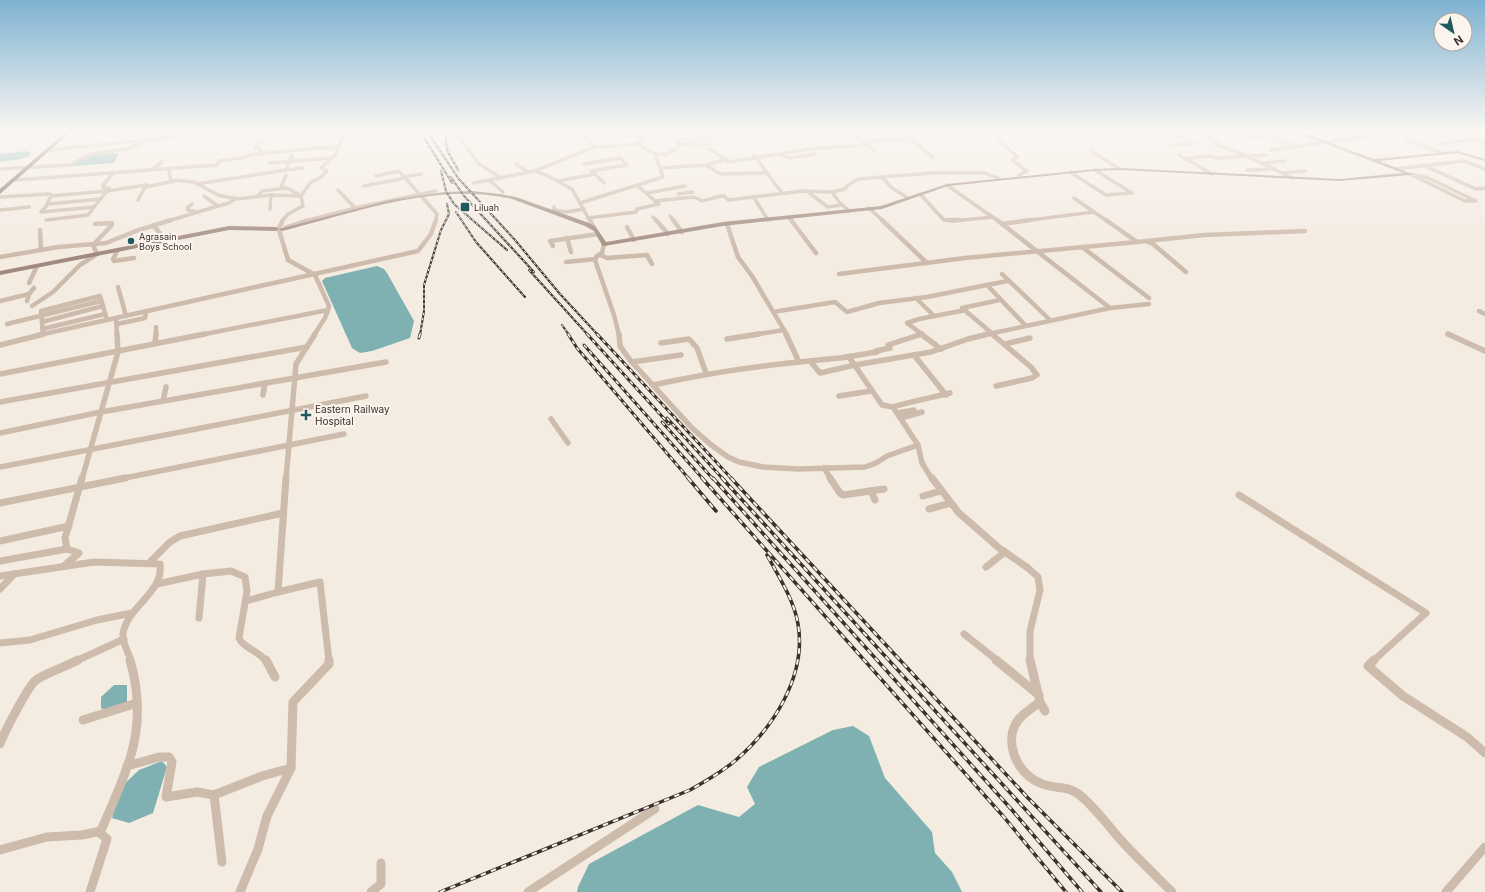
<svg xmlns="http://www.w3.org/2000/svg" width="1485" height="892" font-family="Inter,sans-serif">
	<style>
		.water { fill: #7fb0b2 }
		.lines { fill: none; stroke-linecap: round; stroke-linejoin: round }
		.street-far4 { stroke: #cdbbac; stroke-width: 3.5 }
		.street-far3 { stroke: #cdbbac; stroke-width: 4.5 }
		.street-far2 { stroke: #cdbbac; stroke-width: 5.5 }
		.street-far1 { stroke: #cdbbac; stroke-width: 7 }
		.street { stroke: #cdbbac; stroke-width: 9 }
		.secondary { fill: #a18a7d; fill-rule: evenodd }
		.primary { fill: #7d675c; fill-rule: evenodd }
		.rail-far2-casing { stroke: #3b302b; stroke-width: 2 }
		.rail-far1-casing { stroke: #3b302b; stroke-width: 3 }
		.rail-casing { stroke: #3b302b; stroke-width: 3.5 }
		.rail-far2 { stroke: #fbf5ee; stroke-width: 1; stroke-dasharray: 2.5; stroke-linecap: butt }
		.rail-far1 { stroke: #fbf5ee; stroke-width: 1.5; stroke-dasharray: 4; stroke-linecap: butt }
		.rail { stroke: #fbf5ee; stroke-width: 2; stroke-dasharray: 5.5; stroke-linecap: butt }
		.poi-dot { fill: #1f5a5e; stroke: #fbf5ee; stroke-width: 1.5 }
		.labels { text-anchor: middle; dominant-baseline: central; stroke-width: 4; stroke-linejoin: round; paint-order: stroke }
		.far-poi-label { font-size: 9px; fill: #3b302b; stroke: #fbf5ee; text-anchor: start }
		.poi-label { font-size: 10px; fill: #3b302b; stroke: #fbf5ee; text-anchor: start }
	</style>
	<rect width="100%" height="100%" fill="#f4ebe1"/>
	<g class="water">
		<polygon points="26,151 32,153 27,157 21,159 0,162 0,154"/>
		<polygon points="119,153 114,163 72,166 87,155"/>
		<polygon points="377,266 384,269 387,273 414,321 410,338 372,351 360,353 352,348 322,281 325,278"/>
		<polygon points="114,685 127,685 127,705 108,711 101,708 101,697"/>
		<polygon points="853,726 869,736 885,778 932,832 935,853 952,872 962,892 577,892 578,887 589,864 698,805 739,817 755,804 747,787 759,767 833,730"/>
		<polygon points="162,761 167,767 153,813 129,823 112,818 119,789 139,770"/>
	</g>
	<g class="lines">
		<g class="street-far4">
			<polyline points="386,131 388,137"/>
			<polyline points="455,131 478,163 501,178"/>
			<polyline points="580,131 591,134 584,138 595,147"/>
			<polyline points="613,131 623,136 635,135 643,137"/>
			<polyline points="852,131 850,131 874,150"/>
			<polyline points="867,131 870,133 893,131"/>
			<polyline points="899,131 933,157"/>
			<polyline points="990,131 1017,157 1012,160 1027,171 1019,175 1019,177"/>
			<polyline points="1044,131 1047,133"/>
			<polyline points="1205,131 1217,135 1208,138 1217,142 1212,143 1247,156 1266,155"/>
			<polyline points="1234,131 1250,138 1269,136 1295,146"/>
			<polyline points="1449,131 1485,142"/>
			<polyline points="1460,133 1474,131"/>
			<polyline points="1433,134 1451,131"/>
			<polyline points="46,137 65,136"/>
			<polyline points="239,139 242,131"/>
			<polyline points="1405,139 1441,153"/>
			<polyline points="141,140 153,131"/>
			<polyline points="887,140 909,138"/>
			<polyline points="863,142 883,140"/>
			<path d="M 640,144 C 652,156 667,159 679,146 L 677,140 L 700,137 L 708,140 L 713,138 L 710,136 L 723,134 L 719,131"/>
			<polyline points="679,144 694,143 693,138"/>
			<polyline points="1440,144 1472,139"/>
			<polyline points="1172,145 1193,143 1179,136 1180,134 1175,131"/>
			<polyline points="695,146 710,144"/>
			<polyline points="710,149 729,162 809,149 868,145"/>
			<polyline points="49,150 232,131"/>
			<polyline points="1271,150 1405,131"/>
			<polyline points="1092,152 1120,169"/>
			<polyline points="261,153 261,150 255,148 262,141"/>
			<polyline points="779,154 788,158 815,154"/>
			<polyline points="754,155 767,173"/>
			<polyline points="1179,155 1212,174"/>
			<polyline points="292,156 286,170 303,168"/>
			<polyline points="1186,159 1207,156 1219,158 1247,156 1292,178"/>
			<polyline points="270,163 332,158"/>
			<polyline points="1264,163 1285,161"/>
			<polyline points="516,164 528,172"/>
			<polyline points="584,164 620,158 627,165 591,171"/>
			<polyline points="705,165 724,160"/>
			<polyline points="1425,166 1476,189 1485,188"/>
			<polyline points="170,168 169,173 171,180 194,182 218,195 237,199 271,195 301,196"/>
			<polyline points="660,168 705,165 721,174 767,173 782,193"/>
			<polyline points="0,169 70,165 91,154 127,149 142,143"/>
			<polyline points="153,169 162,162"/>
			<polyline points="1395,169 1464,161 1485,169"/>
			<polyline points="1247,170 1272,169"/>
			<polyline points="534,171 546,175 572,189 590,221"/>
			<polyline points="1070,172 1106,195 1132,193 1095,170"/>
			<polyline points="1283,173 1305,171"/>
			<polyline points="595,174 604,183"/>
			<polygon points="1410,174 1426,177 1476,201 1465,201"/>
			<polyline points="286,175 281,187 287,188"/>
			<polyline points="376,176 399,171 437,214 436,221"/>
			<polyline points="404,177 421,174"/>
			<polyline points="882,177 892,188 908,198"/>
			<polyline points="15,180 217,165 219,161 246,157 250,155 315,148 338,148"/>
			<polyline points="489,180 503,192"/>
			<polyline points="558,181 595,174 592,172"/>
			<polyline points="474,183 534,171 595,147 640,144 640,138 644,136 701,131"/>
			<polyline points="197,184 286,170"/>
			<polyline points="947,185 998,221"/>
			<polyline points="364,186 405,178"/>
			<polyline points="638,186 655,201 694,197 702,201 721,196 724,196 728,200 803,191 832,192 839,202 849,211"/>
			<polyline points="145,187 175,181"/>
			<polyline points="109,188 104,188 103,185 114,172"/>
			<polyline points="338,190 355,208"/>
			<polyline points="107,191 146,185"/>
			<polyline points="808,192 828,207 842,205"/>
			<polyline points="832,192 845,189 848,185 858,179 931,173 985,173 1000,179"/>
			<polyline points="647,193 685,186"/>
			<polyline points="678,194 693,192"/>
			<polyline points="920,194 944,220 953,221 993,217"/>
			<polyline points="204,196 218,206 229,203 236,198"/>
			<polyline points="258,196 262,191 287,188 300,195"/>
			<polyline points="753,196 768,220"/>
			<polyline points="0,197 48,194 52,195 47,203 48,204 101,199"/>
			<polyline points="1074,198 1094,212"/>
			<polyline points="138,200 146,185"/>
			<polyline points="580,203 663,177 656,156"/>
			<polyline points="48,204 41,212 94,207 107,191 51,196"/>
			<polyline points="192,204 187,208 188,210 196,212"/>
			<polyline points="554,207 554,210 566,212 584,209"/>
			<polyline points="869,208 883,221"/>
			<polyline points="270,209 271,195"/>
			<polyline points="0,210 29,207"/>
			<polyline points="670,216 674,221"/>
			<polyline points="653,217 657,221"/>
			<polyline points="588,218 636,212 637,209 659,204 655,201"/>
			<polyline points="789,218 792,221"/>
			<polyline points="46,220 88,215 94,207"/>
			<polyline points="168,221 218,206"/>
			<polyline points="282,221 288,214 303,206 301,196 311,182 320,178 327,171 321,168 335,155 345,131"/>
			<polyline points="305,221 355,208 436,191"/>
			<polyline points="1022,221 1094,212 1107,221"/>
		</g>
		<g class="street-far3">
			<polyline points="590,220 594,228"/>
			<polyline points="656,220 668,234"/>
			<polyline points="673,220 682,232"/>
			<polyline points="791,220 816,253"/>
			<polyline points="882,220 927,263"/>
			<polyline points="947,220 960,220"/>
			<polyline points="727,224 738,257 752,276 787,335"/>
			<polyline points="1002,224 1030,220"/>
			<polyline points="154,226 165,240"/>
			<polyline points="627,227 634,240"/>
			<polyline points="279,228 283,220"/>
			<polyline points="285,228 309,220"/>
			<polyline points="40,230 41,250"/>
			<polyline points="567,238 571,252"/>
			<polyline points="1137,242 1204,235 1305,231"/>
			<polyline points="1148,242 1153,244 1186,272"/>
			<polyline points="604,244 602,253 597,256 595,260 614,315 619,335"/>
			<polyline points="553,246 550,241 598,234"/>
			<polyline points="1082,247 1149,298"/>
			<polyline points="118,250 113,259 114,261 134,258"/>
			<polyline points="600,255 607,258 647,255 652,264"/>
			<polyline points="0,257 58,247 106,243 136,231 171,220"/>
			<polyline points="566,262 595,259"/>
			<polyline points="839,274 965,258 1137,242 1106,220"/>
			<polyline points="1002,274 1050,320"/>
			<polyline points="29,283 37,266"/>
			<polyline points="987,285 1008,281"/>
			<polyline points="118,287 126,316"/>
			<polyline points="916,298 934,316"/>
			<polyline points="0,301 29,294"/>
			<polyline points="27,301 29,294 34,288"/>
			<polyline points="32,306 53,292 80,265 97,254 93,245 112,225 112,223 95,224"/>
			<polyline points="1110,308 1149,304"/>
			<polyline points="1479,311 1485,314"/>
			<polyline points="773,312 835,302 847,312 879,303 927,297 987,285 1025,325"/>
			<polyline points="116,318 117,335"/>
			<polyline points="42,322 103,306"/>
			<polyline points="7,324 101,301"/>
			<polyline points="117,324 145,318 146,311"/>
			<polyline points="42,329 105,314"/>
			<polyline points="43,334 41,311 100,296 107,320"/>
			<polyline points="1448,334 1450,335"/>
			<polyline points="39,335 418,251 431,234 436,220"/>
			<polyline points="156,335 156,327"/>
			<polyline points="200,335 328,310 329,306 315,275 288,260 279,230"/>
			<polyline points="314,335 325,318 328,310"/>
			<polyline points="752,335 784,330"/>
			<polyline points="919,335 922,334"/>
			<polyline points="923,335 907,323 919,319 966,310"/>
			<polyline points="984,335 1110,308 997,220"/>
			<polyline points="994,335 962,308 1000,300"/>
		</g>
		<g class="street-far2">
			<polyline points="619,334 620,346 630,360 692,428 710,444 728,457 739,462 763,467 798,469 865,467 876,463 887,456 918,445"/>
			<polyline points="786,334 799,362 849,357 882,405 893,407 918,445 922,463 932,479"/>
			<polyline points="921,334 941,349"/>
			<polyline points="992,334 1031,367 1037,375 1032,378 996,386"/>
			<polyline points="1448,334 1485,351"/>
			<polyline points="727,339 759,334"/>
			<polyline points="661,343 689,339 697,348 706,373"/>
			<polyline points="155,344 156,334"/>
			<polyline points="1005,344 1030,338"/>
			<polyline points="0,345 44,334"/>
			<polyline points="914,355 946,395"/>
			<polyline points="846,357 877,352 876,351 890,348 888,345 922,334"/>
			<polyline points="810,361 820,373 855,365"/>
			<polyline points="632,362 681,355"/>
			<polyline points="855,365 931,352 968,339 988,334"/>
			<polyline points="0,374 205,334"/>
			<path d="M 653,385 C 703,374 748,367 799,362"/>
			<polyline points="263,395 265,383"/>
			<polyline points="839,396 871,391"/>
			<polyline points="163,401 166,387"/>
			<polyline points="0,402 307,347"/>
			<path d="M 893,407 C 912,401 931,398 950,393"/>
			<polyline points="898,413 914,410"/>
			<polyline points="901,418 922,412"/>
			<polyline points="551,419 568,443"/>
			<polyline points="0,433 101,412 386,362"/>
			<polyline points="0,467 366,396"/>
			<polyline points="824,468 831,479"/>
			<polyline points="82,479 118,352 117,334"/>
			<polyline points="120,479 344,434"/>
			<polyline points="286,479 296,364 315,334"/>
		</g>
		<g class="street-far1">
			<polyline points="286,478 278,592 320,582 329,661"/>
			<polyline points="830,478 840,493 843,495 884,489"/>
			<polyline points="932,478 959,513 999,548 1028,568 1038,577 1040,590 1030,631 1030,661"/>
			<polyline points="871,491 875,500"/>
			<polyline points="1239,495 1426,613 1373,661"/>
			<polyline points="923,496 941,491"/>
			<polyline points="0,503 125,478"/>
			<polyline points="929,509 951,503"/>
			<polyline points="0,541 69,526"/>
			<polyline points="0,561 67,549"/>
			<polyline points="150,562 170,542 180,536 283,513"/>
			<polyline points="65,565 79,553 67,549 65,538 82,478"/>
			<polyline points="986,567 1005,552"/>
			<path d="M 0,576 L 94,562 L 160,564 C 164,593 127,606 123,634 C 122,642 129,654 131,661"/>
			<path d="M 157,584 L 203,574 L 231,571 L 245,577 L 247,591 L 239,638 C 242,647 259,651 266,661"/>
			<polyline points="0,589 14,574"/>
			<polyline points="246,601 278,592"/>
			<polyline points="199,618 203,574"/>
			<polyline points="964,634 998,661"/>
			<polyline points="0,643 30,640 97,620 132,613"/>
			<polyline points="76,661 124,639"/>
		</g>
		<g class="street">
			<polyline points="266,660 275,677"/>
			<polyline points="996,660 1039,695"/>
			<polyline points="1030,660 1040,702 1045,711"/>
			<polyline points="1374,660 1368,666 1403,696 1467,737 1485,753"/>
			<path d="M 1040,702 C 1033,707 1024,713 1019,719 C 1002,740 1017,774 1040,783 C 1056,790 1068,784 1082,797 C 1096,809 1107,824 1119,838 C 1136,857 1154,874 1172,892"/>
			<polyline points="83,720 137,703"/>
			<path d="M 0,744 C 4,733 28,686 36,680 C 48,672 65,667 78,660"/>
			<polyline points="127,766 159,757 169,757 172,762 166,797 197,792 214,795 262,776 291,768"/>
			<polyline points="214,795 222,862"/>
			<polyline points="0,850 47,837 82,835 101,831"/>
			<path d="M 90,892 L 107,839 L 100,833 C 110,809 124,780 131,755 C 140,724 139,691 130,660"/>
			<polyline points="240,892 258,849 267,816 291,768 293,702 329,664 329,660"/>
			<polyline points="371,892 381,884 381,863"/>
			<polyline points="528,892 655,809"/>
			<polyline points="1446,892 1485,847"/>
		</g>
		<g class="secondary">
			<path d="M 1292,131 L 1298,131 L 1374,159 L 1457,151 L 1485,159 L 1485,161 L 1457,153 L 1379,161 L 1412,174 L 1410,175 L 1340,181 L 1120,170 L 1095,171 L 948,186 L 882,209 L 723,226 L 604,246 L 602,245 L 594,231 L 585,226 L 512,199 C 438,181 354,213 282,231 L 279,229 L 390,200 L 445,192 L 472,191 L 500,194 L 516,197 L 589,223 L 596,227 L 606,242 L 723,222 L 881,206 L 947,184 L 1095,169 L 1120,168 L 1340,179 L 1403,173 Z"/>
			<polygon points="229,226 276,227 279,229 276,231 229,230 0,275 0,271"/>
		</g>
		<polygon class="primary" points="67,131 72,131 0,194 0,189"/>
		<defs>
			<g id="rail-far2">
				<polyline points="420,131 452,183"/>
				<polyline points="427,131 458,178 515,240 560,294 598,335"/>
				<polyline points="445,131 447,150 458,170"/>
				<polyline points="441,171 446,191 454,204 507,250"/>
				<polyline points="451,177 464,196 534,272"/>
				<polyline points="456,212 476,242 525,297"/>
				<polyline points="529,270 588,335"/>
				<polyline points="562,325 569,335"/>
				<polyline points="420,335 424,311 424,285 441,230 449,214 447,204"/>
			</g>
			<g id="rail-far1">
				<polyline points="568,334 577,348 689,479"/>
				<polyline points="587,334 669,424"/>
				<polyline points="597,334 732,479"/>
				<polyline points="419,338 420,334"/>
				<polyline points="584,345 703,479"/>
				<polyline points="667,418 723,479"/>
				<polyline points="662,422 713,479"/>
			</g>
			<g id="rail">
				<polyline points="688,478 716,511"/>
				<polyline points="702,478 1003,816 1066,892"/>
				<polyline points="713,478 1012,810 1082,892"/>
				<polyline points="722,478 1101,892"/>
				<polyline points="731,478 1028,798 1122,892"/>
				<path d="M 440,892 L 690,790 C 706,781 722,772 736,760 C 773,728 807,676 798,624 C 794,600 779,577 767,555"/>
			</g>
		</defs>
		<use href="#rail-far2" class="rail-far2-casing"/>
		<use href="#rail-far1" class="rail-far1-casing"/>
		<use href="#rail" class="rail-casing"/>
		<use href="#rail-far2" class="rail-far2"/>
		<use href="#rail-far1" class="rail-far1"/>
		<use href="#rail" class="rail"/>
	</g>
	<linearGradient id="sky" x2="0" y2="1"><stop stop-color="#7eb2d2"/><stop offset="0.51" stop-color="#faf6f2"/><stop offset="1" stop-color="#faf6f2" stop-opacity="0"/></linearGradient>
	<rect width="1485" height="256" fill="url(#sky)"/>
	<g class="poi-dot">
		<rect x="460" y="202" width="10" height="10" rx="2"/>
		<circle cx="131" cy="241" r="4"/>
		<path d="M304 409h4v4h4v4h-4v4h-4v-4h-4v-4h4z"/>
	</g>
	<g class="labels">
		<g class="far-poi-label">
			<text x="474" y="207">Liluah</text>
			<text x="139" y="236">Agrasain<tspan x="139" dy="10">Boys School</tspan></text>
		</g>
		<g class="poi-label">
			<text x="315" y="409">Eastern Railway<tspan x="315" dy="12">Hospital</tspan></text>
		</g>
	</g>
	<g transform="translate(1453 32) rotate(146)"><circle r="19" fill="#fbf5ee" stroke="#aea6a0"/>
	<path d="M0-3L7 15L0 10L-7 15Z" fill="#1f5a5e"/>
	<text y="-6" font-size="11" font-weight="bold" text-anchor="middle" fill="#3b302b">N</text>
	</g>
</svg>
